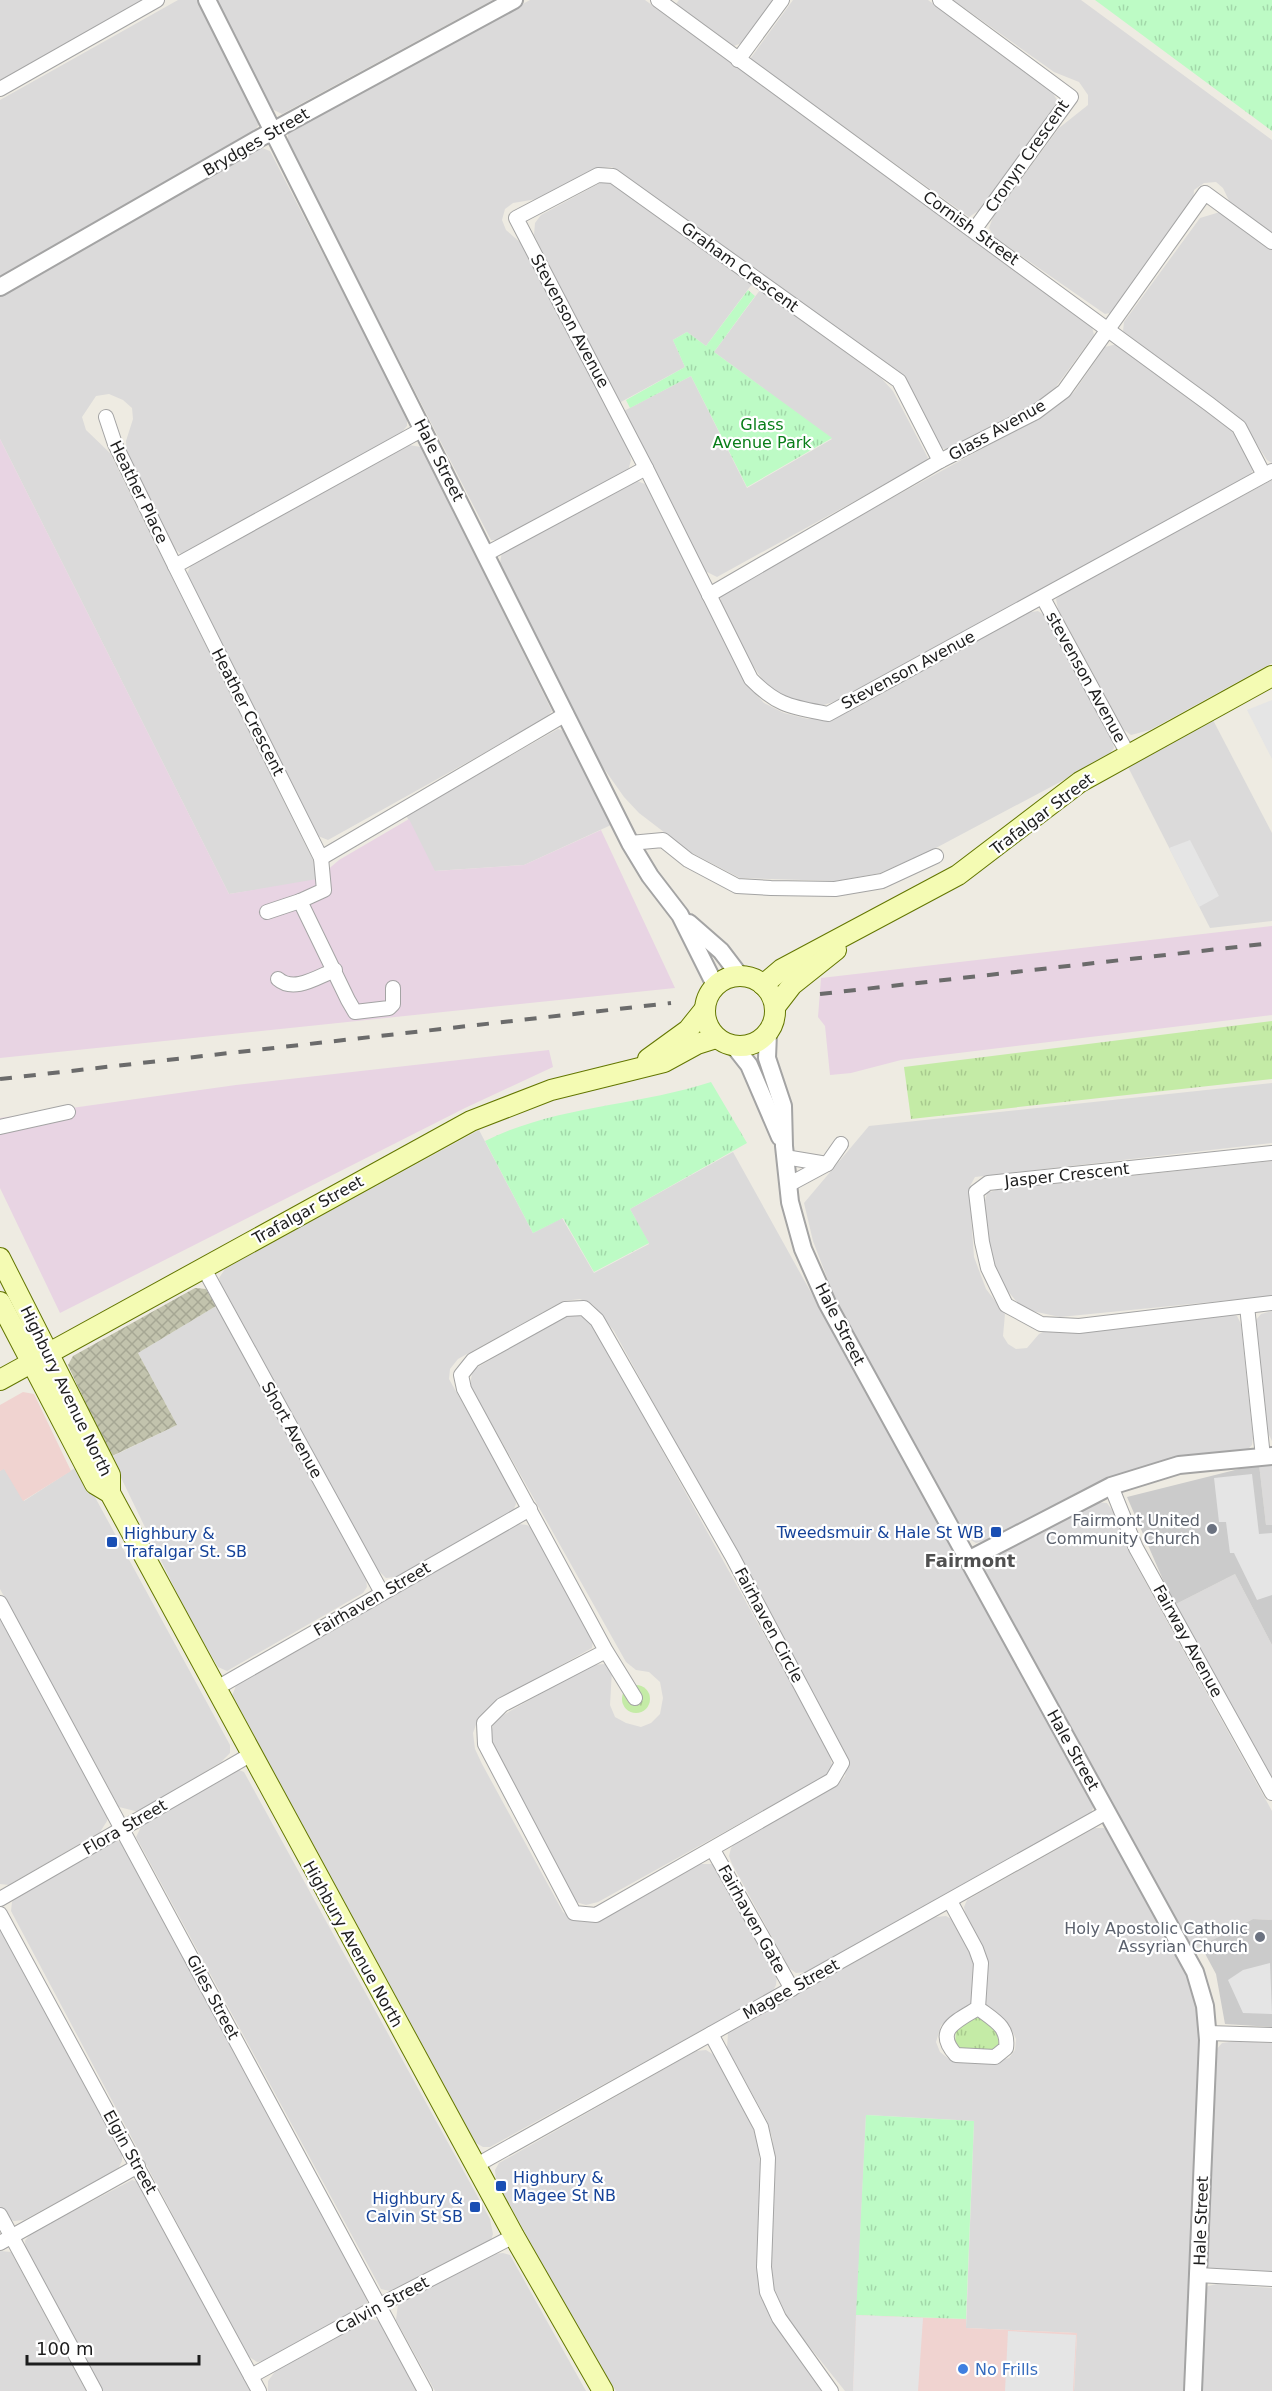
<svg xmlns="http://www.w3.org/2000/svg" width="1272" height="2391" font-family="'DejaVu Sans',sans-serif">
	<style>
		.residential { fill: #dbdada }
		.commercial { fill: #f0d3d0 }
		.industrial { fill: #e8d4e3 }
		.religious { fill: #cbcbcb }
		.construction { fill: url(#construction-cross-hatch) }
		.grass { fill: url(#grass-tufts) }
		.park { fill: url(#park-tufts) }
		.parking { fill: #e5e5e5 }
		.lines { fill: none; stroke-linecap: round; stroke-linejoin: round }
		.minor-casing { stroke: #a4a4a4; stroke-width: 16 }
		.tertiary-casing { stroke: #a4a4a4; stroke-width: 20 }
		.secondary-casing { stroke: #637601; stroke-width: 22 }
		.minor { stroke: #fff; stroke-width: 14 }
		.tertiary { stroke: #fff; stroke-width: 16 }
		.secondary { stroke: #f4fbb3; stroke-width: 20 }
		.rail { stroke: #6b6b6b; stroke-width: 4; stroke-dasharray: 12 12; stroke-linecap: butt }
		.worship-dot { fill: #6b7280; stroke: #fff; stroke-width: 2 }
		.transit-dot { fill: #1a4fb4; stroke: #fff; stroke-width: 2 }
		.shop-dot { fill: #3f7fe0; stroke: #fff; stroke-width: 2 }
		.labels { text-anchor: middle; dominant-baseline: central; stroke-width: 4.5; stroke-linejoin: round; paint-order: stroke }
		.street-label { font-size: 16px; fill: #1d1d1d; stroke: #fff }
		.park-label { font-size: 16px; fill: #087e18; stroke: #fff }
		.worship-label { font-size: 16px; fill: #5b616d; stroke: #fff; text-anchor: end }
		.transit-label { font-size: 16px; fill: #164399; stroke: #fff; text-anchor: end }
		.shop-label { font-size: 16px; fill: #366cbe; stroke: #fff; text-anchor: start }
		.neighbourhood-label { font-size: 18px; font-weight: bold; fill: #505050; stroke: #fff }
	</style>
	<defs>
		<pattern id="construction-cross-hatch" width="8" height="8" patternUnits="userSpaceOnUse" patternTransform="scale(1.5)"><rect width="8" height="8" fill="#c2c3ad"/><path d="M0 0l8 8M0 8l8-8" fill="none" stroke="#a6a794"/></pattern>
		<pattern id="grass-tufts" width="24" height="20" patternUnits="userSpaceOnUse" patternTransform="scale(1.5)"><rect width="24" height="20" fill="#c4eba6"/><path d="M3 7l-1-3M5 7V3M7 7l1-3M15 17l-1-3M17 17v-4M19 17l1-3" fill="none" stroke="#a8c98e"/></pattern>
		<pattern id="park-tufts" width="24" height="20" patternUnits="userSpaceOnUse" patternTransform="scale(1.5)"><rect width="24" height="20" fill="#bdfbc5"/><path d="M3 7l-1-3M5 7V3M7 7l1-3M15 17l-1-3M17 17v-4M19 17l1-3" fill="none" stroke="#a2d7a9"/></pattern>
	</defs>
	<rect width="100%" height="100%" fill="#eeebe2"/>
	<g class="residential">
		<polygon points="0,0 142,0 0,83"/>
		<polygon points="178,0 198,0 260,123 255,130 0,276 0,100"/>
		<polygon points="217,0 493,0 282,114 272,109"/>
		<polygon points="530,0 645,0 1084,320 1092,327 1094,335 1055,388 1030,407 950,450 941,448 907,383 891,368 612,167 601,168 537,199 513,203 505,209 502,220 506,230 522,244 629,449 631,460 628,471 501,540 491,540 288,143 288,133"/>
		<polygon points="679,0 775,0 744,42 734,46 676,4"/>
		<polygon points="793,0 928,0 1050,88 1057,100 1052,113 978,211 969,217 750,59"/>
		<polygon points="953,0 1081,0 1272,140 1272,235 1233,209 1223,188 1216,182 1204,183 1194,190 1193,202 1114,312 1105,314 994,237 989,228 993,217 1059,128 1088,105 1088,95 1079,82 1054,72"/>
		<polygon points="262,148 270,151 407,417 407,426 401,433 192,551 181,554 174,548 127,456 126,441 133,419 132,408 123,400 109,394 96,396 82,417 86,430 110,453 318,870 318,879 310,882 229,894 0,439 0,295"/>
		<polygon points="600,183 611,183 752,284 706,346 687,332 673,340 685,367 619,403 534,235 535,223 541,215"/>
		<polygon points="1220,212 1272,250 1272,463 1267,460 1247,429 1230,412 1123,331 1124,322 1200,218"/>
		<polygon points="760,290 881,378 893,391 928,458 924,463 717,577 703,570 624,411 691,376 747,488 832,439 714,352"/>
		<polygon points="1117,344 1229,427 1251,459 1253,470 1249,477 845,698 824,705 800,703 780,696 764,682 752,664 721,604 720,596 726,589 1049,412 1074,392 1105,347"/>
		<polygon points="409,445 421,447 552,711 545,719 328,840 318,836 187,574 191,565 201,558"/>
		<polygon points="1272,480 1272,663 1150,730 1131,735 1123,729 1058,609 1056,599 1069,589"/>
		<polygon points="637,481 645,484 748,686 764,703 784,713 808,719 830,718 856,708 1025,613 1038,611 1044,615 1112,737 1114,748 1107,757 934,849 880,873 836,881 740,878 690,852 639,813 624,797 600,763 500,563 502,551"/>
		<polygon points="1213,720 1272,833 1272,921 1210,928 1128,767"/>
		<polygon points="558,729 565,731 611,825 524,865 434,871 406,815"/>
		<polygon points="1272,1083 1272,1143 975,1177 969,1188 974,1257 986,1289 1005,1314 1003,1336 1008,1344 1016,1349 1027,1348 1039,1334 1045,1331 1070,1333 1228,1314 1237,1316 1241,1324 1253,1437 1252,1445 1246,1451 1182,1458 1120,1474 1080,1491 993,1539 976,1543 964,1536 834,1296 813,1241 804,1203 869,1126"/>
		<polygon points="479,1130 533,1233 562,1218 594,1273 649,1244 630,1209 733,1152 1091,1797 1093,1808 1090,1815 807,1972 796,1973 789,1968 732,1864 729,1856 731,1848 735,1843 837,1786 845,1776 847,1764 845,1752 614,1331 593,1305 580,1299 563,1301 458,1359 450,1369 449,1379 514,1494 516,1504 513,1511 396,1577 386,1578 377,1569 223,1292 219,1278 225,1269 246,1257"/>
		<polygon points="1272,1161 1272,1296 1060,1317 1032,1311 1017,1302 1001,1283 991,1263 984,1204 987,1193 996,1190"/>
		<polygon points="216,1306 366,1579 367,1587 363,1593 227,1671 218,1667 187,1614 111,1457 177,1425 138,1353"/>
		<polygon points="1272,1311 1272,1441 1265,1427 1256,1320 1261,1314"/>
		<polygon points="576,1315 587,1318 594,1327 829,1752 832,1765 827,1775 598,1902 586,1905 576,1902 492,1750 490,1738 493,1725 498,1718 591,1665 606,1664 612,1670 610,1705 615,1717 626,1723 641,1727 651,1723 660,1714 663,1698 660,1682 649,1672 636,1670 626,1662 471,1387 471,1379 473,1370 565,1316"/>
		<polygon points="1272,1463 1272,1525 1266,1525 1259,1464"/>
		<polygon points="78,1466 230,1745 230,1753 221,1762 139,1812 119,1807 0,1589 0,1471 4,1468 24,1501"/>
		<polygon points="1094,1502 1107,1503 1115,1514 1131,1556 1272,1811 1272,1920 1253,1919 1192,1951 987,1576 985,1567 989,1560"/>
		<polygon points="518,1524 527,1525 534,1530 593,1640 592,1648 495,1702 477,1722 473,1733 475,1749 482,1764 563,1912 570,1918 583,1922 595,1921 698,1864 713,1864 720,1873 777,1975 776,1985 773,1991 490,2147 483,2147 476,2143 232,1696 237,1683 247,1676"/>
		<polygon points="1235,1574 1272,1645 1272,1781 1174,1605"/>
		<polygon points="0,1617 108,1812 107,1821 100,1832 9,1885 0,1884"/>
		<polygon points="239,1770 244,1772 490,2219 493,2234 490,2243 394,2292 381,2289 136,1837 144,1821"/>
		<polygon points="1095,1828 1104,1828 1112,1834 1188,1973 1198,1999 1202,2031 1187,2391 1074,2391 1077,2333 966,2328 974,2121 866,2115 853,2391 845,2391 784,2315 773,2290 770,2267 775,2161 772,2137 766,2119 727,2048 728,2033 936,1917 946,1916 953,1920 973,1956 973,2001 970,2006 941,2025 936,2042 940,2052 949,2059 990,2063 1009,2058 1015,2050 1016,2039 1010,2026 986,2007 964,1907 967,1900"/>
		<polygon points="116,1840 124,1844 367,2293 367,2304 362,2310 263,2361 257,2362 248,2356 11,1911 12,1902 18,1894"/>
		<polygon points="0,1922 122,2151 122,2161 118,2169 24,2220 14,2221 5,2217 0,2206"/>
		<polygon points="1236,2041 1272,2043 1272,2274 1210,2271 1206,2262 1216,2050 1222,2043"/>
		<polygon points="706,2050 714,2055 753,2128 758,2144 760,2164 758,2267 825,2391 616,2391 588,2347 496,2180 495,2170 499,2163 696,2051"/>
		<polygon points="132,2180 139,2182 251,2391 100,2391 26,2254 25,2241 30,2234"/>
		<polygon points="0,2251 11,2252 86,2391 0,2391"/>
		<polygon points="503,2253 510,2255 586,2391 435,2391 396,2320 398,2304 494,2254"/>
		<polygon points="1217,2284 1272,2288 1272,2391 1200,2391 1204,2293 1208,2286"/>
		<polygon points="368,2319 380,2321 418,2391 268,2391 268,2381 277,2369"/>
	</g>
	<g class="commercial">
		<polygon points="23,1392 34,1394 71,1471 23,1501 4,1469 0,1471 0,1405"/>
		<polygon points="856,2315 966,2319 966,2328 1077,2333 1074,2391 853,2391"/>
	</g>
	<g class="industrial">
		<polygon points="0,439 229,894 317,879 339,860 409,819 435,871 524,865 601,830 675,988 0,1058"/>
		<polygon points="1272,926 1272,1015 901,1060 851,1073 830,1075 825,1026 818,1017 821,978"/>
		<polygon points="549,1050 553,1067 465,1108 60,1313 0,1188 0,1118 236,1085"/>
	</g>
	<g class="religious">
		<polygon points="1259,1464 1266,1525 1272,1525 1272,1645 1235,1574 1174,1605 1127,1497"/>
		<polygon points="1253,1919 1272,1920 1272,2027 1225,2024 1216,1974 1201,1946"/>
	</g>
	<polygon class="construction" points="195,1288 206,1289 216,1306 138,1353 177,1425 110,1457 68,1365 73,1356"/>
	<g class="grass">
		<polygon points="1272,1021 1272,1079 911,1119 904,1067"/>
		<circle cx="636" cy="1699" r="14"/>
		<polygon points="974,2018 981,2018 996,2029 999,2044 995,2049 959,2049 955,2043 956,2029"/>
	</g>
	<g class="park">
		<polygon points="1095,0 1272,0 1272,131"/>
		<polygon points="748,290 755,296 714,352 832,438 747,487 691,376 630,408 626,400 685,367 673,340 687,332 706,346"/>
		<path d="M 711,1082 L 747,1143 L 630,1209 L 649,1243 L 594,1272 L 563,1218 L 533,1233 L 485,1141 C 555,1106 637,1106 711,1082 Z"/>
		<polygon points="866,2115 974,2121 966,2319 856,2315"/>
	</g>
	<g class="parking">
		<polygon points="1272,700 1272,759 1247,710"/>
		<polygon points="1190,840 1219,896 1199,907 1169,848"/>
		<polygon points="1252,1474 1259,1534 1272,1533 1272,1595 1257,1600 1234,1553 1230,1553 1226,1522 1219,1522 1214,1478"/>
		<polygon points="1270,1963 1272,2014 1243,2013 1228,1980 1243,1970"/>
		<polygon points="856,2315 923,2318 918,2391 853,2391"/>
		<polygon points="1008,2331 1076,2335 1073,2391 1005,2391"/>
	</g>
	<g class="lines">
		<defs>
			<g id="minor">
				<polyline points="658,0 1209,404 1239,427 1264,475"/>
				<polyline points="940,0 1071,97 974,230"/>
				<polyline points="738,60 782,0"/>
				<polyline points="0,89 157,0"/>
				<polyline points="106,417 115,444 175,566"/>
				<polyline points="423,429 175,566 321,858 566,714"/>
				<path d="M 940,461 L 899,381 L 613,176 L 598,175 L 516,218 L 646,468 L 751,679 C 777,706 792,707 828,714 L 1272,471"/>
				<polyline points="486,554 646,468"/>
				<polyline points="709,595 940,461 1036,412 1064,391 1205,193 1272,242"/>
				<polyline points="1043,598 1129,756"/>
				<polyline points="630,843 663,840 688,860 737,886 771,888 835,889 882,881 936,856"/>
				<polyline points="321,858 324,890 300,901 348,1000 355,1012 389,1008 393,1004 393,988"/>
				<polyline points="267,912 300,901"/>
				<path d="M 278,979 C 294,993 317,977 335,970"/>
				<polyline points="0,1127 68,1112"/>
				<polyline points="1272,1153 988,1183 976,1192 982,1242 988,1268 1006,1305 1041,1324 1079,1326 1272,1303"/>
				<polyline points="785,1157 827,1164"/>
				<polyline points="788,1185 827,1164 841,1144"/>
				<polyline points="203,1267 382,1593"/>
				<polyline points="1247,1306 1263,1457"/>
				<polyline points="1111,1486 1136,1548 1272,1793"/>
				<polyline points="0,1603 425,2391"/>
				<polyline points="606,1651 502,1705 484,1723 485,1744 574,1913 596,1915 832,1780 842,1763 732,1556 597,1320 584,1308 565,1309 473,1360 461,1375 464,1389 606,1651 635,1698"/>
				<polyline points="215,1689 530,1509"/>
				<polyline points="713,1850 792,1989"/>
				<polyline points="0,1899 250,1755"/>
				<path d="M 950,1901 L 976,1949 L 981,1963 L 978,2008 C 957,2021 933,2030 956,2055 L 995,2057 L 1006,2048 C 1009,2027 994,2020 978,2008"/>
				<polyline points="0,1914 259,2391"/>
				<polyline points="1208,2033 1272,2035"/>
				<polyline points="711,2034 761,2127 768,2158 764,2267 767,2292 779,2318 831,2391"/>
				<polyline points="475,2166 1107,1812"/>
				<polyline points="0,2215 95,2391"/>
				<polyline points="0,2243 138,2166"/>
				<polyline points="1198,2275 1272,2279"/>
				<polyline points="251,2376 380,2305 514,2236"/>
			</g>
			<g id="tertiary">
				<polyline points="207,0 630,843 650,876 680,915 715,985"/>
				<polyline points="0,287 258,139 514,0"/>
				<polyline points="689,923 721,951 740,976"/>
				<polyline points="768,1033 767,1058 783,1106 784,1146 790,1202 803,1249 827,1303 1195,1972 1205,2006 1208,2040 1193,2391"/>
				<polyline points="734,1046 749,1065 780,1137"/>
				<polyline points="968,1560 1111,1486 1179,1465 1272,1456"/>
			</g>
			<g id="secondary">
				<circle cx="740" cy="1011" r="35"/>
				<polyline points="763,985 782,969 958,875 1080,782 1272,676"/>
				<polyline points="775,1007 792,985 836,950"/>
				<polyline points="648,1059 688,1030 704,1010"/>
				<polyline points="0,1258 110,1475 110,1493"/>
				<polyline points="0,1302 95,1484 110,1493 514,2236 603,2391"/>
				<polyline points="0,1380 471,1121 551,1090 664,1062 697,1044 716,1038"/>
			</g>
		</defs>
		<use href="#minor" class="minor-casing"/>
		<use href="#tertiary" class="tertiary-casing"/>
		<use href="#secondary" class="secondary-casing"/>
		<use href="#minor" class="minor"/>
		<use href="#tertiary" class="tertiary"/>
		<use href="#secondary" class="secondary"/>
		<g class="rail">
			<polyline points="820,994 1272,943"/>
			<polyline points="0,1079 671,1003"/>
		</g>
	</g>
	<g class="worship-dot">
		<circle cx="1212" cy="1529" r="6"/>
		<circle cx="1260" cy="1937" r="6"/>
	</g>
	<g class="transit-dot">
		<rect x="990" y="1526" width="12" height="12" rx="3"/>
		<rect x="106" y="1536" width="12" height="12" rx="3"/>
		<rect x="495" y="2180" width="12" height="12" rx="3"/>
		<rect x="469" y="2201" width="12" height="12" rx="3"/>
	</g>
	<circle class="shop-dot" cx="963" cy="2369" r="6"/>
	<g class="labels">
		<g class="street-label">
			<text transform="translate(256 142) rotate(-30)">Brydges Street</text>
			<text transform="translate(1027 156) rotate(-55)">Cronyn Crescent</text>
			<text transform="translate(971 228) rotate(36)">Cornish Street</text>
			<text transform="translate(740 267) rotate(36)">Graham Crescent</text>
			<text transform="translate(570 321) rotate(62)">Stevenson Avenue</text>
			<text transform="translate(997 430) rotate(-29)">Glass Avenue</text>
			<text transform="translate(439 460) rotate(63)">Hale Street</text>
			<text transform="translate(139 492) rotate(64)">Heather Place</text>
			<text transform="translate(908 670) rotate(-28)">Stevenson Avenue</text>
			<text transform="translate(1086 677) rotate(61)">stevenson Avenue</text>
			<text transform="translate(248 712) rotate(63)">Heather Crescent</text>
			<text transform="translate(1042 814) rotate(-37)">Trafalgar Street</text>
			<text transform="translate(1067 1175) rotate(-6)">Jasper Crescent</text>
			<text transform="translate(308 1210) rotate(-29)">Trafalgar Street</text>
			<text transform="translate(840 1324) rotate(63)">Hale Street</text>
			<text transform="translate(66 1391) rotate(64)">Highbury Avenue North</text>
			<text transform="translate(292 1430) rotate(61)">Short Avenue</text>
			<text transform="translate(372 1599) rotate(-30)">Fairhaven Street</text>
			<text transform="translate(769 1625) rotate(62)">Fairhaven Circle</text>
			<text transform="translate(1188 1641) rotate(61)">Fairway Avenue</text>
			<text transform="translate(1073 1750) rotate(61)">Hale Street</text>
			<text transform="translate(125 1827) rotate(-30)">Flora Street</text>
			<text transform="translate(752 1919) rotate(61)">Fairhaven Gate</text>
			<text transform="translate(353 1944) rotate(61)">Highbury Avenue North</text>
			<text transform="translate(791 1989) rotate(-29)">Magee Street</text>
			<text transform="translate(213 1997) rotate(62)">Giles Street</text>
			<text transform="translate(130 2152) rotate(61)">Elgin Street</text>
			<text transform="translate(1201 2221) rotate(-88)">Hale Street</text>
			<text transform="translate(382 2305) rotate(-28)">Calvin Street</text>
		</g>
		<g class="park-label">
			<text x="762" y="424">Glass<tspan x="762" dy="18">Avenue Park</tspan></text>
		</g>
		<g class="worship-label">
			<text x="1200" y="1520">Fairmont United<tspan x="1200" dy="18">Community Church</tspan></text>
			<text x="1248" y="1928">Holy Apostolic Catholic<tspan x="1248" dy="18">Assyrian Church</tspan></text>
		</g>
		<g class="transit-label">
			<text x="984" y="1532">Tweedsmuir &amp; Hale St WB</text>
			<text x="124" y="1533" text-anchor="start">Highbury &amp;<tspan x="124" dy="18">Trafalgar St. SB</tspan></text>
			<text x="513" y="2177" text-anchor="start">Highbury &amp;<tspan x="513" dy="18">Magee St NB</tspan></text>
			<text x="463" y="2198">Highbury &amp;<tspan x="463" dy="18">Calvin St SB</tspan></text>
		</g>
		<g class="shop-label">
			<text x="975" y="2369">No Frills</text>
		</g>
		<g class="neighbourhood-label">
			<text x="970" y="1560">Fairmont</text>
		</g>
	</g>
	<path d="M27 2355v9h172v-9" fill="none" stroke="#1d1d1d" stroke-width="3"/>
	<text x="36" y="2355" font-size="18" fill="#1d1d1d" stroke="#ffffff" stroke-width="4.5" paint-order="stroke">100 m</text>
</svg>
